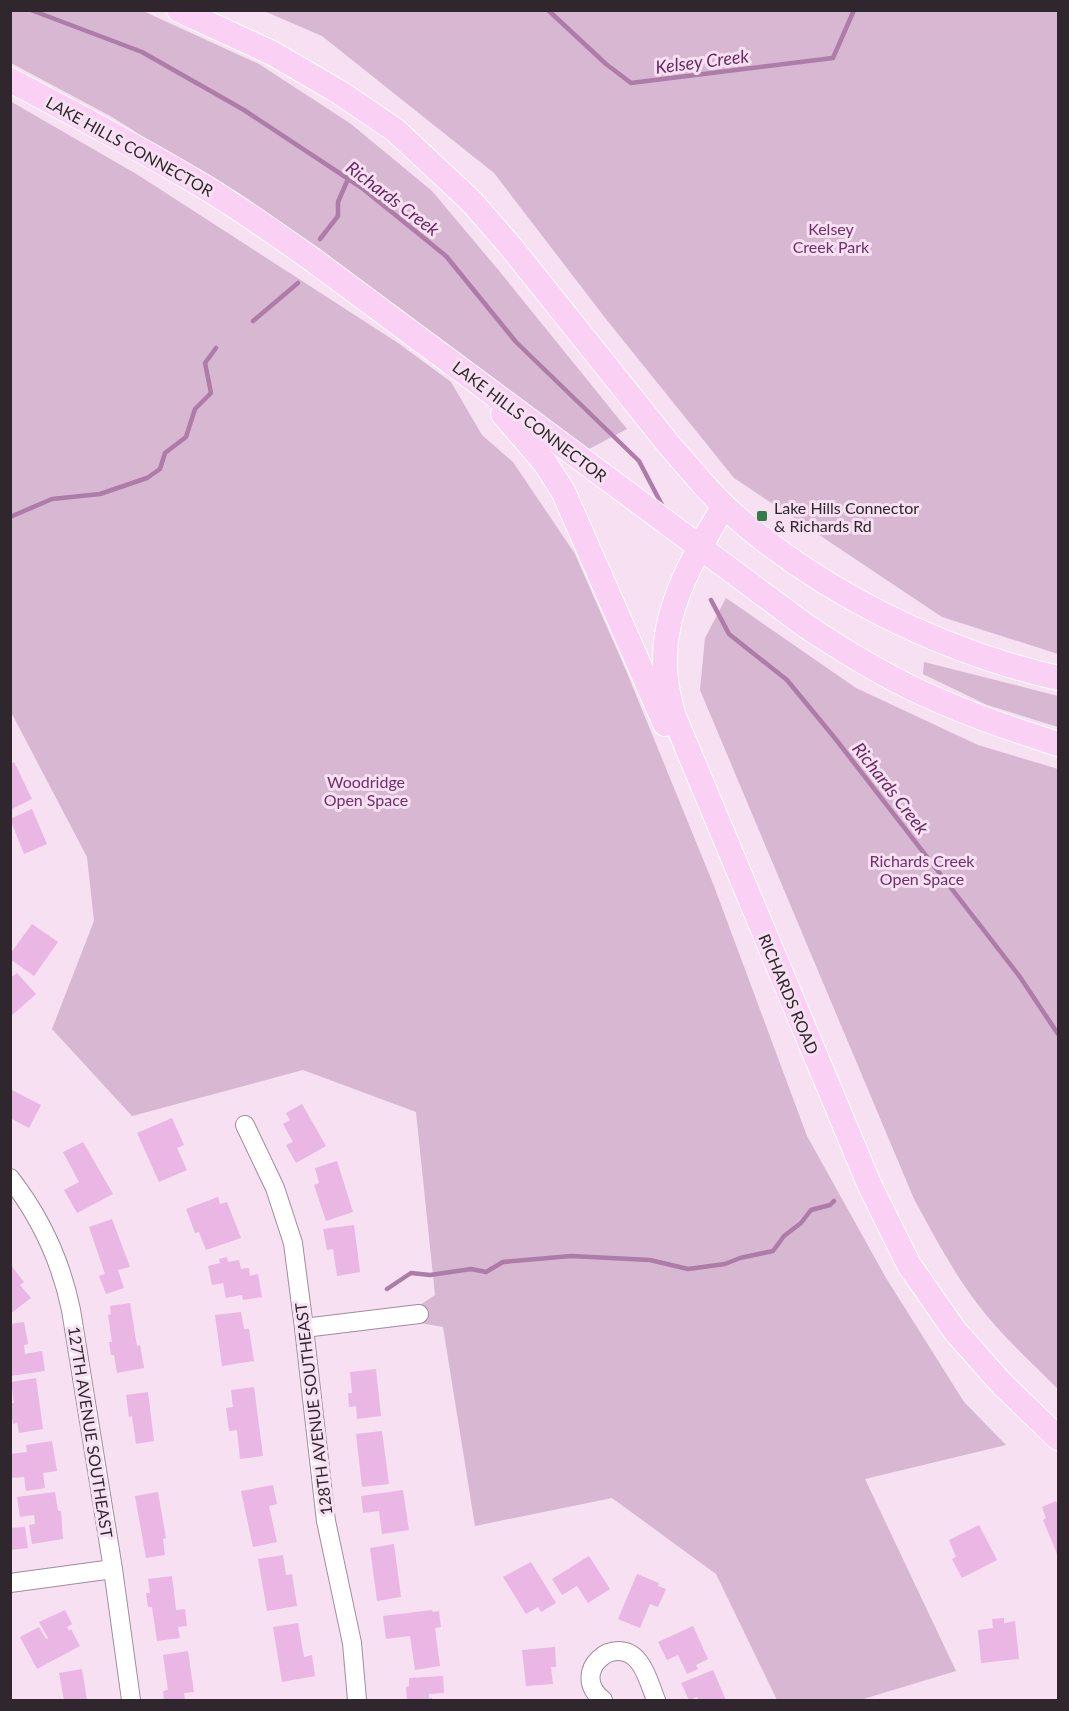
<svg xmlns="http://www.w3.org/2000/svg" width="1069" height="1711" font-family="Lato,sans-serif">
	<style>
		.green { fill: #d7b7d2 }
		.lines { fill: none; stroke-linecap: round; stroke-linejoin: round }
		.stream { stroke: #ad7ca7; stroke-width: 4.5 }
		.building { fill: #eab6e3 }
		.minor-casing { stroke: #a08c9d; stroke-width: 20 }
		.major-casing { stroke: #fff; stroke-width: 26 }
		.minor { stroke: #fff; stroke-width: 18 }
		.major { stroke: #fad1f5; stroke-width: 24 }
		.poi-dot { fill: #337c49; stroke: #f6e0f2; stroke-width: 2 }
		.labels { text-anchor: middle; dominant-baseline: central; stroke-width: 6; stroke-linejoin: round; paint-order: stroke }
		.street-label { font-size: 16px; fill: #2f272d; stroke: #f6e0f2 }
		.park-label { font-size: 16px; fill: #6e3168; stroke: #f6e0f2 }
		.poi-label { font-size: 16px; fill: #2f272d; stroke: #f6e0f2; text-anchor: start }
		.water-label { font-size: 18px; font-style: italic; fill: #672b62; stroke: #f6e0f2 }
	</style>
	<rect width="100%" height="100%" fill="#f6e0f2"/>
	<g class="green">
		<polygon points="10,11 143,11 259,64 351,124 432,191 500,272 627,429 589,449 489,380 294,232 112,117 11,63"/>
		<polygon points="264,11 1058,11 1058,654 942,617 734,478 606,319 494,173 322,36"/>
		<polygon points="10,101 138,175 398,343 451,382 482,435 513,462 575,554 625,668 714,886 807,1136 886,1278 964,1402 1006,1445 865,1479 956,1671 860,1700 777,1700 716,1574 612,1498 475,1526 443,1327 420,1323 420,1305 435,1295 416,1112 303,1070 132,1116 52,1029 94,921 87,857 11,712"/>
		<path d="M 726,598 L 856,688 L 978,745 L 1058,769 L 1058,1389 C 1030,1361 1000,1334 976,1302 C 952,1270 933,1234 914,1199 L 700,690 L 705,638 Z"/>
		<polygon points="924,662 1058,696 1058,727 987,705 923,674"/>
	</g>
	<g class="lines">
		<g class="stream">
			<polyline points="31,10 142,52 244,110 362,188 446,256 516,342 639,461 662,505"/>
			<polyline points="548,10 606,64 631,83 833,58 854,10"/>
			<polyline points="320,239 338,216 338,202 348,179"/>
			<polyline points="253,321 298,283"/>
			<polyline points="10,517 52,499 100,494 147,478 160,469 165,453 186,437 195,409 211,393 205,363 216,348"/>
			<polyline points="711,600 729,634 787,680 834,737 1020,977 1058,1034"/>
			<polyline points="387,1289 411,1273 430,1275 471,1269 486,1272 503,1262 571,1256 650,1260 688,1269 725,1264 740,1258 773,1251 784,1236 801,1223 811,1210 830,1205 834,1201"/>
		</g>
	</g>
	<g class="building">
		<polygon points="14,762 32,799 10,810 10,764"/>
		<polygon points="32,809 47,844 24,854 10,819"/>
		<polygon points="32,924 58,942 34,976 10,959 10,954"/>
		<polygon points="17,973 36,994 10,1017 10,978"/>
		<polygon points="10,1089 41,1105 29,1128 10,1118"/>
		<polygon points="302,1104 326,1146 296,1163 286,1145 293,1142 283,1124 290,1120 286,1113"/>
		<polygon points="172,1118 184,1145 177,1148 187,1170 159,1182 137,1133"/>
		<polygon points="83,1142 113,1194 77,1213 64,1190 79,1182 63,1152"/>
		<polygon points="337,1161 353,1212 326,1221 314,1185 319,1183 315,1168"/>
		<polygon points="218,1197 220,1204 227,1202 241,1238 206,1250 199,1232 195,1233 186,1209"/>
		<polygon points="112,1219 130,1267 118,1270 124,1288 106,1294 99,1276 105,1274 89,1227"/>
		<polygon points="354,1225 360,1272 337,1276 333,1249 327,1250 323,1229"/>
		<polygon points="227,1257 228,1262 239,1260 241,1269 249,1268 250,1276 258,1274 262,1297 243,1300 242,1295 226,1298 223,1283 212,1285 208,1266 220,1263 219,1259"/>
		<polygon points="10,1264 24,1282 20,1285 31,1298 10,1314"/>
		<polygon points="130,1303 137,1346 140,1345 144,1368 117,1373 114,1355 111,1355 109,1342 112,1342 108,1315 111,1314 110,1306"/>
		<polygon points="241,1312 244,1329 249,1329 254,1361 222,1366 215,1315"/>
		<polygon points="24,1322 28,1344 24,1345 25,1354 42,1351 45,1371 10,1376 10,1324"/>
		<polygon points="376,1369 381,1416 357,1419 356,1406 349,1407 348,1393 352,1393 350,1372"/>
		<polygon points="36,1378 43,1429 19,1433 17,1423 13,1424 10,1403 14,1403 11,1382"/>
		<polygon points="254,1387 263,1456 240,1459 237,1430 229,1431 226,1408 233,1407 231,1390"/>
		<polygon points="148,1392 154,1441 136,1444 132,1416 129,1417 126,1395"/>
		<polygon points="382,1431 389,1484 362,1487 356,1434"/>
		<polygon points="52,1441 57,1471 43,1473 45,1488 26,1491 24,1477 10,1478 10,1454 27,1452 26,1445"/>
		<polygon points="273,1485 277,1504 269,1506 277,1542 253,1547 241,1491"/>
		<polygon points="403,1490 409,1530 382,1534 379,1511 363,1513 361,1496"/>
		<polygon points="55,1492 58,1511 61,1511 63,1539 32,1544 29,1525 35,1524 34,1515 20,1517 17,1497"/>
		<polygon points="158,1492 166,1538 163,1539 165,1555 146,1558 135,1496"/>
		<polygon points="1056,1501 1058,1506 1058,1556 1043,1520 1046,1518 1042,1507"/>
		<polygon points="979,1525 997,1560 962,1578 952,1559 956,1557 949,1540"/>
		<polygon points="25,1527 28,1548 10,1550 10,1528"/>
		<polygon points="394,1544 401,1597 377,1601 370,1548"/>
		<polygon points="283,1555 286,1575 292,1574 297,1606 267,1611 258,1559"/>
		<polygon points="589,1556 610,1589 588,1603 577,1586 562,1595 552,1579"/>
		<polygon points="531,1562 556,1603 541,1612 538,1607 526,1614 503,1577"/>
		<polygon points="637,1574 659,1583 658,1586 666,1589 658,1607 650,1604 640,1628 618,1619"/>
		<polygon points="172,1576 176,1610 185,1609 187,1626 178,1627 180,1638 157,1641 152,1607 148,1607 146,1593 150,1593 148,1579"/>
		<polygon points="65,1610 72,1624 67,1627 69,1631 71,1629 80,1646 37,1669 20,1637 39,1627 46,1639 48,1638 39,1622"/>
		<polygon points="432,1610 433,1612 439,1611 441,1627 435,1628 440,1666 415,1670 410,1636 386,1639 383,1616"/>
		<polygon points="1004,1618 1004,1623 1015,1621 1019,1659 981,1663 978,1630 993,1628 992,1619"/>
		<polygon points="298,1623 304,1657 312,1655 315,1676 282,1682 273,1627"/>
		<polygon points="693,1626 708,1659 696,1665 698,1669 687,1674 678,1655 667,1660 658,1642"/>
		<polygon points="555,1647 556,1667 551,1667 553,1684 526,1686 522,1650"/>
		<polygon points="188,1651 194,1692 184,1693 185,1700 164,1700 163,1691 168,1690 163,1655"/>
		<polygon points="82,1669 87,1700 64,1700 59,1673"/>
		<polygon points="713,1670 726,1700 699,1700 697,1697 689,1700 681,1683"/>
		<polygon points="443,1676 444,1693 429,1694 429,1698 432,1698 432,1700 407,1700 406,1687 409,1686 409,1678"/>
	</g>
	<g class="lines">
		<defs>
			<g id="minor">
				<polyline points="245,1125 275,1188 293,1243 304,1328 326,1521 352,1643 357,1700"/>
				<path d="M 10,1178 C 41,1218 61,1261 71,1310 L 113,1569 L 131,1700"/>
				<polyline points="304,1328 419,1314"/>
				<polyline points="10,1583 113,1569"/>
				<path d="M 603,1700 C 568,1673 615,1631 639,1662 C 647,1672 651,1688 656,1700"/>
			</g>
			<g id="major">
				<path d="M 179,10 L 272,53 L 339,92 L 395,130 L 471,201 L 511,247 L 670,446 C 688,466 705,488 725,507 C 815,590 940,651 1058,678"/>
				<path d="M 10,80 C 71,112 132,144 191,179 C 233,203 273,232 313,260 L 806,626 C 827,640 849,654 872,667 C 930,701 995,724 1058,744"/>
				<polyline points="503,414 545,463 563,491 665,724"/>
				<path d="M 724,506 C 696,552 665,604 665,659 C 664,678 669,697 673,714 L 870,1186 L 909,1265 L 955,1331 L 1002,1384 L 1058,1438"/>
			</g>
		</defs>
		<use href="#minor" class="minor-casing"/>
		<use href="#major" class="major-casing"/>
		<use href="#minor" class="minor"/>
		<use href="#major" class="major"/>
	</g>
	<rect class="poi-dot" x="756" y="510" width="12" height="12" rx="3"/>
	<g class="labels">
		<g class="street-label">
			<text transform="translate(130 146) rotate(29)">LAKE HILLS CONNECTOR</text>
			<text transform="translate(530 421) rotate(37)">LAKE HILLS CONNECTOR</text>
			<text transform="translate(789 994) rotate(67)">RICHARDS ROAD</text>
			<text transform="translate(313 1409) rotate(-97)">128TH AVENUE SOUTHEAST</text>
			<text transform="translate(91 1432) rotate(81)">127TH AVENUE SOUTHEAST</text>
		</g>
		<g class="park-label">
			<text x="831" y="228">Kelsey<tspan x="831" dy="18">Creek Park</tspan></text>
			<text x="366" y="781">Woodridge<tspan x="366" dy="18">Open Space</tspan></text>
			<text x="922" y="860">Richards Creek<tspan x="922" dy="18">Open Space</tspan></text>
		</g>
		<g class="poi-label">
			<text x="774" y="507">Lake Hills Connector<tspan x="774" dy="18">&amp; Richards Rd</tspan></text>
		</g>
		<g class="water-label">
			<text transform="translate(702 61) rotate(-7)">Kelsey Creek</text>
			<text transform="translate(393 198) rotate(37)">Richards Creek</text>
			<text transform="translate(891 788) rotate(52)">Richards Creek</text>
		</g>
	</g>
	<rect width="1069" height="1711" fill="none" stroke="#2f272d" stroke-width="24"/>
</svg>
